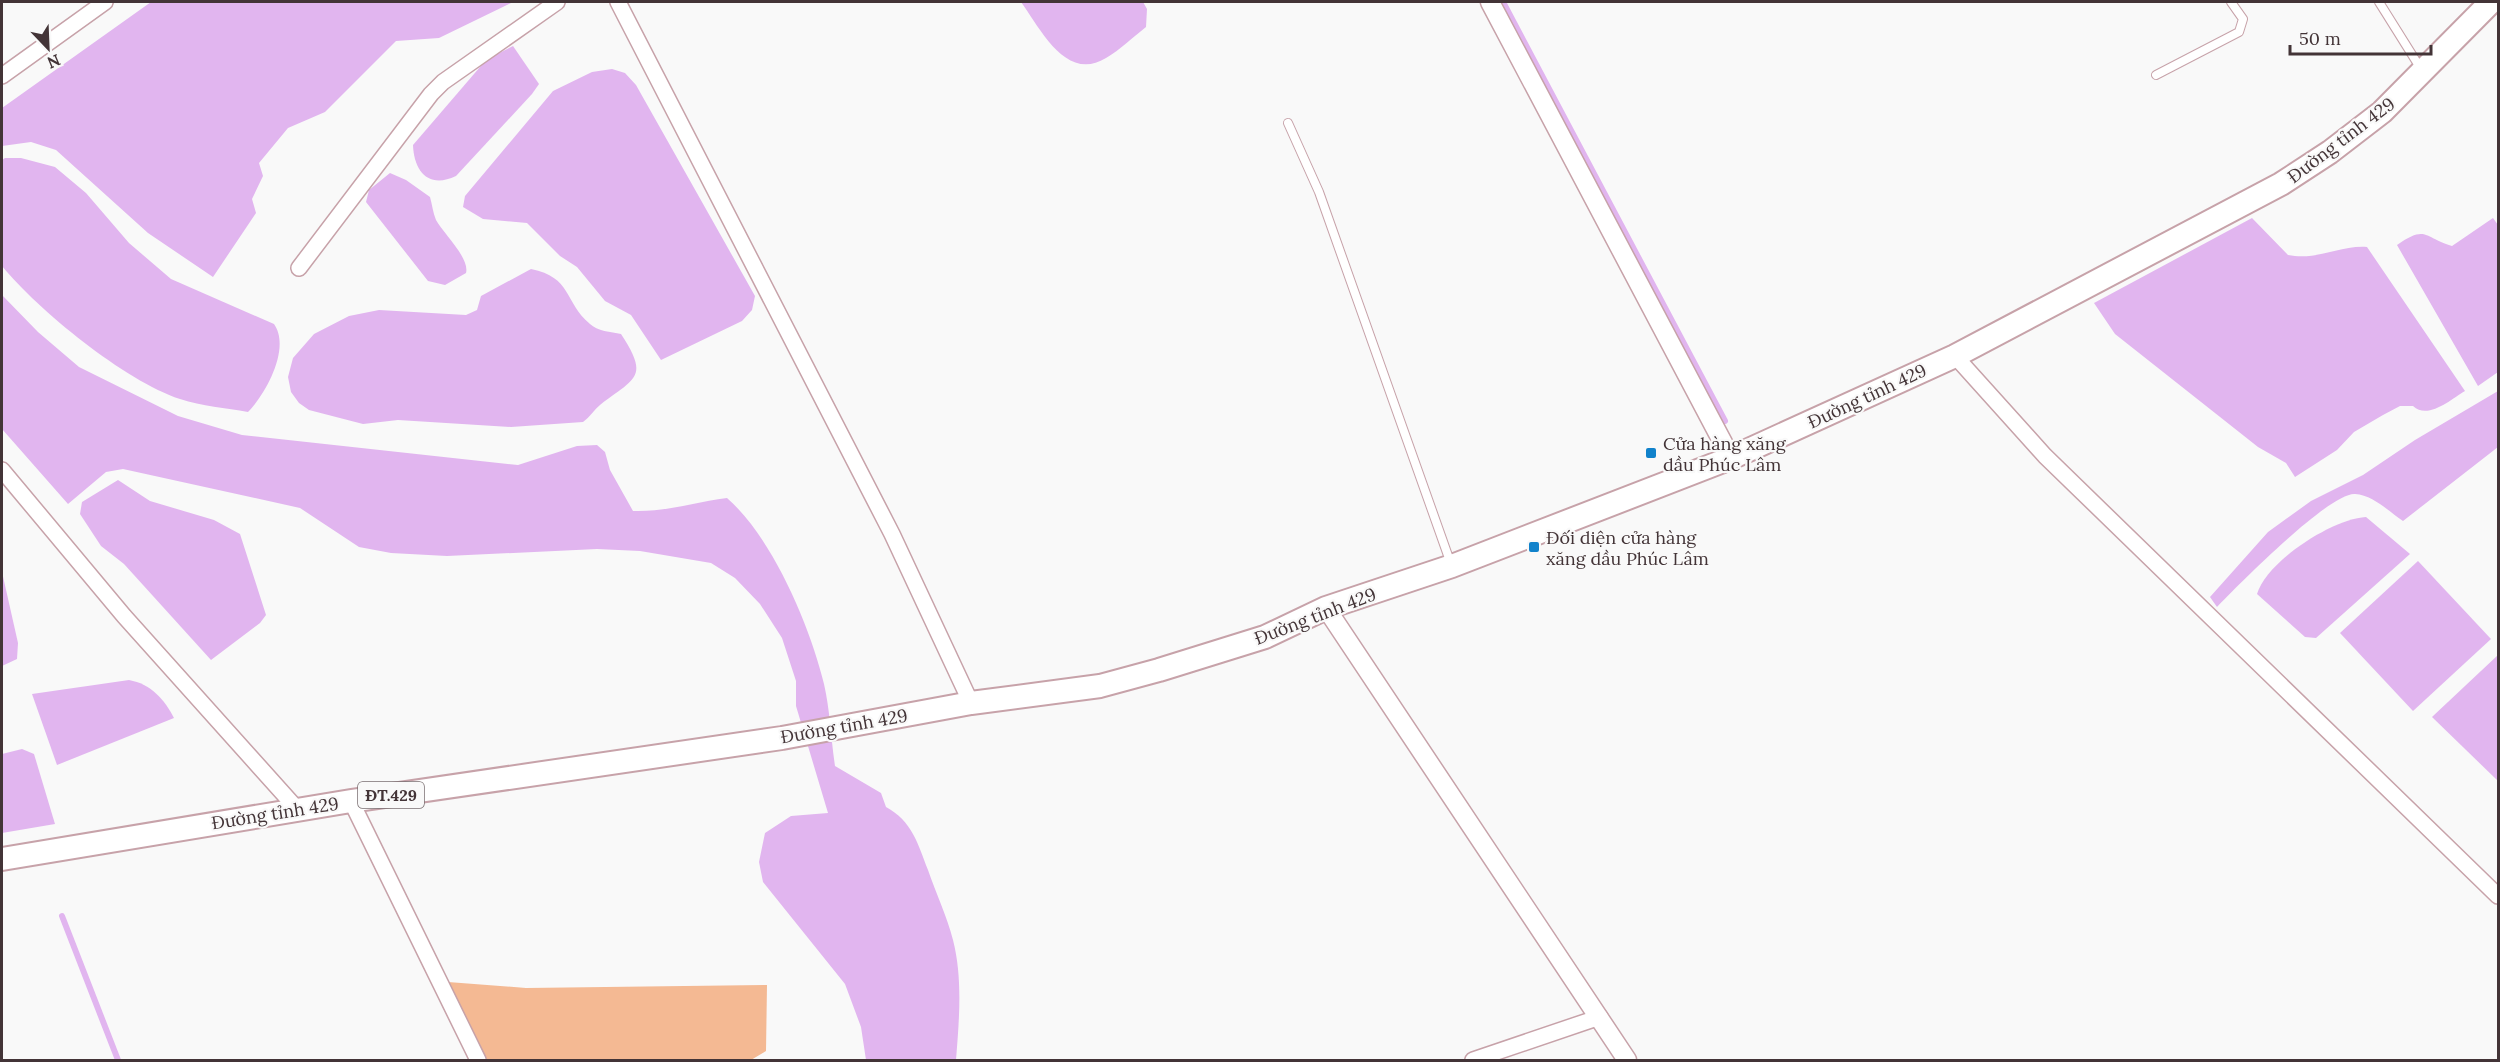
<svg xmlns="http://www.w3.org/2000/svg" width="2500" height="1062" font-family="Lora,serif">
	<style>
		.green { fill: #f4b993 }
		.water { fill: #e1b5ef }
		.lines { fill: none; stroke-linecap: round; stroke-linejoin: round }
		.stream { stroke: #e1b5ef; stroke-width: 6 }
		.service-casing { stroke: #c7a2a9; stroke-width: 10 }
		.minor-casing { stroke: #c7a2a9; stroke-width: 18 }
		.tertiary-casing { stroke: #c7a2a9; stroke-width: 21 }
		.primary-casing { stroke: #c7a2a9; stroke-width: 26 }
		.service { stroke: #fff; stroke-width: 8 }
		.minor { stroke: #fff; stroke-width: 15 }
		.tertiary { stroke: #fff; stroke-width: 18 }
		.primary { stroke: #fff; stroke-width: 22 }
		.poi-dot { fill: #1182cb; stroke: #f9f9f9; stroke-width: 2 }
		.labels { text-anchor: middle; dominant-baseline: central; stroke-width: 4.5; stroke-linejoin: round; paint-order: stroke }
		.shield { fill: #f9f9f9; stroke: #7a6f71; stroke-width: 1.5 }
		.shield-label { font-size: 16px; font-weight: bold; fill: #433437 }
		.street-label { font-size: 18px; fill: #433437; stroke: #f9f9f9 }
		.poi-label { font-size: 18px; fill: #433437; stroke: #f9f9f9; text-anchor: start }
	</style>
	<rect width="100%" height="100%" fill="#f9f9f9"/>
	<polygon class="green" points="448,982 526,988 767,985 766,1051 751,1060 487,1060"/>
	<g class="water">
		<polygon points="151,2 513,2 439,38 396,41 325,112 288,128 259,163 263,176 252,199 256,213 213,277 148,233 56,150 31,142 2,146 2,108"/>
		<path d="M 1021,2 L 1143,2 L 1147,9 L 1146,27 C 1133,37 1120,50 1106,58 C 1066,83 1040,28 1021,2 Z"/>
		<path d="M 513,46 L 539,84 L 532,94 L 456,176 C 429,189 414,172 413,145 L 486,60 Z"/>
		<polygon points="612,69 625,73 636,85 755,296 752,310 742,321 661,360 631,315 605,301 577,267 560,256 527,223 483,219 463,207 465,196 553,91 592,72"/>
		<path d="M 5,158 L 21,158 L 55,167 L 86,193 L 129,243 L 171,279 L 274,324 C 291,348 266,394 248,412 C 226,408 202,406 180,399 C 125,381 38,310 2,266 L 2,160 Z"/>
		<path d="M 390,173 L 406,180 L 430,197 C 432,204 433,213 436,220 C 443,233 470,258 466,273 L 445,285 L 428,281 L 366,202 L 369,190 Z"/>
		<path d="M 2252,218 L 2288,255 C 2317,261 2340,245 2367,247 L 2465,391 C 2450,400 2428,420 2413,406 L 2400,406 L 2383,415 L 2354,432 L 2337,450 L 2295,477 L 2286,463 L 2258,447 L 2115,334 L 2094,303 Z"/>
		<path d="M 2493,218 L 2498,225 L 2498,372 L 2478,386 L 2397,245 C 2427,224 2424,238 2452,246 Z"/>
		<path d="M 531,269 C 572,277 564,302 590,324 C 597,331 611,332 621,334 C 650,378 635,378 600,405 C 594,410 590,417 583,422 L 511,427 L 398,420 L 363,424 L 309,410 L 299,403 L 291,392 L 288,377 L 293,358 L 314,334 L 349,316 L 379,310 L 466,315 L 477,310 L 481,296 Z"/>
		<path d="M 2,295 L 38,332 L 79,367 L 178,416 L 242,435 L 518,465 L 577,446 L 597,445 L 605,452 L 610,470 L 633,511 C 666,512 695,502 727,498 C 772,537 810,626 824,684 C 830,710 831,739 835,766 L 881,793 L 886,807 C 912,821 918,844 928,870 C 936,893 947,917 953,940 C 963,979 959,1021 956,1060 L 866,1060 L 861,1027 L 845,984 L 763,882 L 759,862 L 765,833 L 791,816 L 828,813 L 796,706 L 796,681 L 782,638 L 760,604 L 735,578 L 711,563 L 640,551 L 597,549 L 447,556 L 391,553 L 359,547 L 300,508 L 123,469 L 106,472 L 68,504 L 2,429 Z"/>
		<path d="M 2498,391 L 2498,447 L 2403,521 C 2388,511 2373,495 2355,494 C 2330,492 2237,586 2217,607 L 2210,597 L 2268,532 L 2311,501 L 2363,475 L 2415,440 Z"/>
		<polygon points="118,480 150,501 214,520 240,534 266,615 260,623 211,660 124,564 101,546 80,514 82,502"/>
		<path d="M 2366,517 L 2410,554 L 2316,638 L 2305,637 L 2257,594 C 2267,561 2332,519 2366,517 Z"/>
		<polygon points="2418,561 2491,639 2413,711 2340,633"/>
		<polygon points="2,572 18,643 17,659 2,666"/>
		<polygon points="2498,655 2498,781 2432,717"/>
		<path d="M 129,680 C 151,684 164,699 174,718 L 57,765 L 32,694 Z"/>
		<polygon points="22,749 34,754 55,824 2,833 2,754"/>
	</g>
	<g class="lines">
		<g class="stream">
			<polyline points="1503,2 1725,421"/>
			<polyline points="62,916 118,1060"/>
		</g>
		<defs>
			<g id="service">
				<polyline points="2379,2 2421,69"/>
				<polyline points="2156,75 2239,32 2243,19 2231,2"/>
				<polyline points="1288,123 1319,192 1451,564"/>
			</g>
			<g id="minor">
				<polyline points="618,2 892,534 971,703"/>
				<polyline points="2,76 105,2"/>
				<polyline points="299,268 431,94 443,82 557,2"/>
				<polyline points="1955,356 2045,456 2498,896"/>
				<polyline points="2,470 124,616 298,810"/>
				<polyline points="351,801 478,1060"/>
				<polyline points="1473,1060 1600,1017"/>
			</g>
			<g id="tertiary">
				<polyline points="1490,2 1731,458"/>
				<polyline points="1326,608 1627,1060"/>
			</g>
			<polyline id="primary" points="2,859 351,801 782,738 971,703 1100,686 1159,670 1265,637 1326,608 1452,566 1731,458 1955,356 2281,184 2330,152 2382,112 2491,2"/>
		</defs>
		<use href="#service" class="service-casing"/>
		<use href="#minor" class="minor-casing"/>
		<use href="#tertiary" class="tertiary-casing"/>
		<use href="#primary" class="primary-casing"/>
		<use href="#service" class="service"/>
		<use href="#minor" class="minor"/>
		<use href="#tertiary" class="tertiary"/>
		<use href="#primary" class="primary"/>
	</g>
	<g class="poi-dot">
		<rect x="1645" y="447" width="12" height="12" rx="3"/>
		<rect x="1528" y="541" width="12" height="12" rx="3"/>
	</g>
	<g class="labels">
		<rect class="shield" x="358" y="782" width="66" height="26" rx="4.5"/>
		<g class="shield-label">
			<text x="391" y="795">ĐT.429</text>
		</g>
		<g class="street-label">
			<text transform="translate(2341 140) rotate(-37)">Đường tỉnh 429</text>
			<text transform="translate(1867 396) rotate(-25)">Đường tỉnh 429</text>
			<text transform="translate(1315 616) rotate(-21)">Đường tỉnh 429</text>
			<text transform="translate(844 726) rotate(-10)">Đường tỉnh 429</text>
			<text transform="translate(275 813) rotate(-9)">Đường tỉnh 429</text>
		</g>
		<g class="poi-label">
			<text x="1663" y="443">Cửa hàng xăng<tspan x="1663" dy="21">dầu Phúc Lâm</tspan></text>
			<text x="1546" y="537">Đối diện cửa hàng<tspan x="1546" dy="21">xăng dầu Phúc Lâm</tspan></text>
		</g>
	</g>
	<rect width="2500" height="1062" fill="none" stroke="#433437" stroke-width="6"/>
	<g transform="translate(48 48) rotate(157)" stroke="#f9f9f9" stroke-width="4.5" paint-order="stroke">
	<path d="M0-4.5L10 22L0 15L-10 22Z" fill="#433437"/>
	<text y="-9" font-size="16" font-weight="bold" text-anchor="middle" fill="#433437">N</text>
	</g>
	<path d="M2290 45v9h141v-9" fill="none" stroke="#433437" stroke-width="3"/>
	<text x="2299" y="45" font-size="18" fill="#433437" stroke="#f9f9f9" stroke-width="4.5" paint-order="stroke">50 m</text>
</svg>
